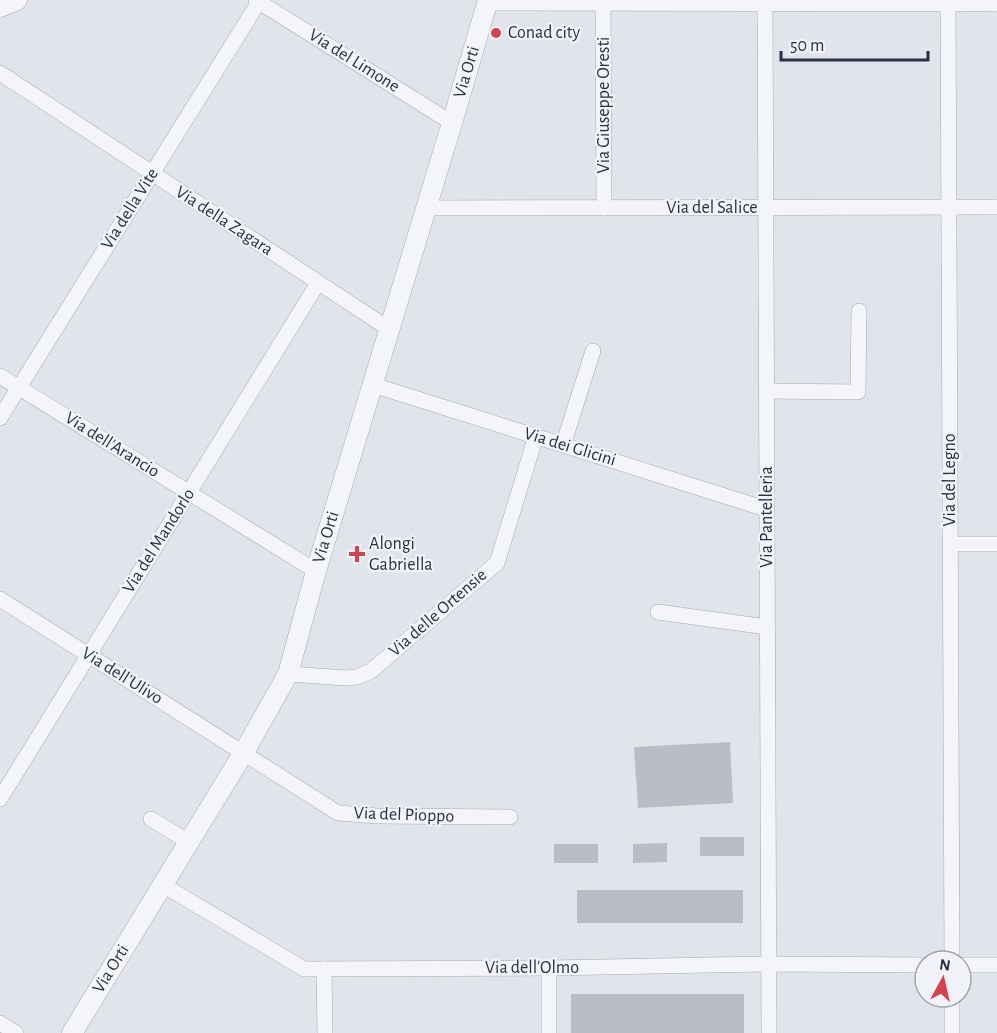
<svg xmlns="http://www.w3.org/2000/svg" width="997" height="1033" font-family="'Alegreya Sans',sans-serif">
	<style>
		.building { fill: #b8bdc8 }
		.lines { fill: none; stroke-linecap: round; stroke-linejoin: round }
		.minor-casing { stroke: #a6aab5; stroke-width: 16 }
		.tertiary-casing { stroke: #a6aab5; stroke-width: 21 }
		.minor { stroke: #f4f5f8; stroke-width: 15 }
		.tertiary { stroke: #f4f5f8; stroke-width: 20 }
		.poi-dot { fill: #d5414e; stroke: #f1f3f8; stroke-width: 2 }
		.labels { text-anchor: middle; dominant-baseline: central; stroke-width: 4.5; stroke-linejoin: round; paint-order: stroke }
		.poi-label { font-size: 18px; fill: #283043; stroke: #f1f3f8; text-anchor: start }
		.street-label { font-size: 18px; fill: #283043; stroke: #f1f3f8 }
	</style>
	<rect width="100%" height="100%" fill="#e1e4ea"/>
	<g class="building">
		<polygon points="730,742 733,803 638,808 634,747"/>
		<rect x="700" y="837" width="44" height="19"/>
		<polygon points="667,843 667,862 633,863 633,844"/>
		<rect x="554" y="844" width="44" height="19"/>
		<rect x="577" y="890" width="166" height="33"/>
		<rect x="571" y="994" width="173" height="39"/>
	</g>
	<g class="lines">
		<defs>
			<g id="minor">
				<polyline points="256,0 452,123"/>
				<polyline points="765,0 769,1033"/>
				<polyline points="948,0 952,961"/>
				<polyline points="487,3 997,4"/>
				<polyline points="603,3 604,208"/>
				<polyline points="0,73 389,329"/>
				<polyline points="426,208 997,207"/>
				<polyline points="0,376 316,571"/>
				<polyline points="373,385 766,509"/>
				<polyline points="766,391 858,392 859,311"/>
				<polyline points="0,418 260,0"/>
				<polyline points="563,445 593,351"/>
				<polyline points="950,544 997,544"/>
				<polyline points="0,599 338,813 377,816 510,817"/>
				<polyline points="658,612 767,627"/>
				<polyline points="288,674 346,678 357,677 371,671 497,563 536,436"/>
				<polyline points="0,799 318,283"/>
				<polyline points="151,819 189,842"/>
				<polyline points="163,885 304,969 549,968 769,964 925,965"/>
				<polyline points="961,965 997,965"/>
				<polyline points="549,968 549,1033"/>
				<polyline points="324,969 325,1033"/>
				<polyline points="952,997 952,1033"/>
				<polyline points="0,1023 16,1033"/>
			</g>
			<g id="tertiary">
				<polyline points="0,7 17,0"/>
				<path id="s1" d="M 72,1033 L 244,752 L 288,674 L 316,571 L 452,123 L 488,0"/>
			</g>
		</defs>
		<use href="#minor" class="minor-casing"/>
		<use href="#tertiary" class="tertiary-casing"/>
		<use href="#minor" class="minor"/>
		<use href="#tertiary" class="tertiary"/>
	</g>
	<g class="poi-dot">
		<circle cx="496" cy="33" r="6"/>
		<path d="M354 545h6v6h6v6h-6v6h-6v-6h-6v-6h6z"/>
	</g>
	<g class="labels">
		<g class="poi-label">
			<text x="508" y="33">Conad city</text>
			<text x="369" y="544">Alongi<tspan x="369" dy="21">Gabriella</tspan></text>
		</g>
		<g class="street-label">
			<text transform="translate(354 61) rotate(32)">Via del Limone</text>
			<text stroke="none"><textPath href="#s1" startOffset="1047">Via Orti</textPath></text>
			<text transform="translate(604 105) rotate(-90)">Via Giuseppe Oresti</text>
			<text x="712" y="208">Via del Salice</text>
			<text transform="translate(130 209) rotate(-58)">Via della Vite</text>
			<text transform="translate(224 221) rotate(33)">Via della Zagara</text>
			<text transform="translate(112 445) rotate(32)">Via dell'Arancio</text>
			<text transform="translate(570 447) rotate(17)">Via dei Glicini</text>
			<text transform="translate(950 480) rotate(-90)">Via del Legno</text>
			<text transform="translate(767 517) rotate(-90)">Via Pantelleria</text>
			<text stroke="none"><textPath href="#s1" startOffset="561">Via Orti</textPath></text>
			<text transform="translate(159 541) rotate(-58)">Via del Mandorlo</text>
			<text transform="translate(438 613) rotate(-41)">Via delle Ortensie</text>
			<text transform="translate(122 676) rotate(32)">Via dell'Ulivo</text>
			<text transform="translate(404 815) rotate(2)">Via del Pioppo</text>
			<text x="532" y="968">Via dell'Olmo</text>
			<text stroke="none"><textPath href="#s1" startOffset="75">Via Orti</textPath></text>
		</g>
	</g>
	<g transform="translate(943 979) rotate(8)"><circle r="28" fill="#f1f3f8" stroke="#a1a5b0" stroke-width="1.5"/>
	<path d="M0-4.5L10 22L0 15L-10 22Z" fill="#d5414e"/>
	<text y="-9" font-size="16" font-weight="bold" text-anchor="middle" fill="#283043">N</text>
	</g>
	<path d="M781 51v9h147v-9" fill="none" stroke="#283043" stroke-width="3"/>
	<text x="790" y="51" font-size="18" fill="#283043" stroke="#f1f3f8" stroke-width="4.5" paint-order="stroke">50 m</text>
</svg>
